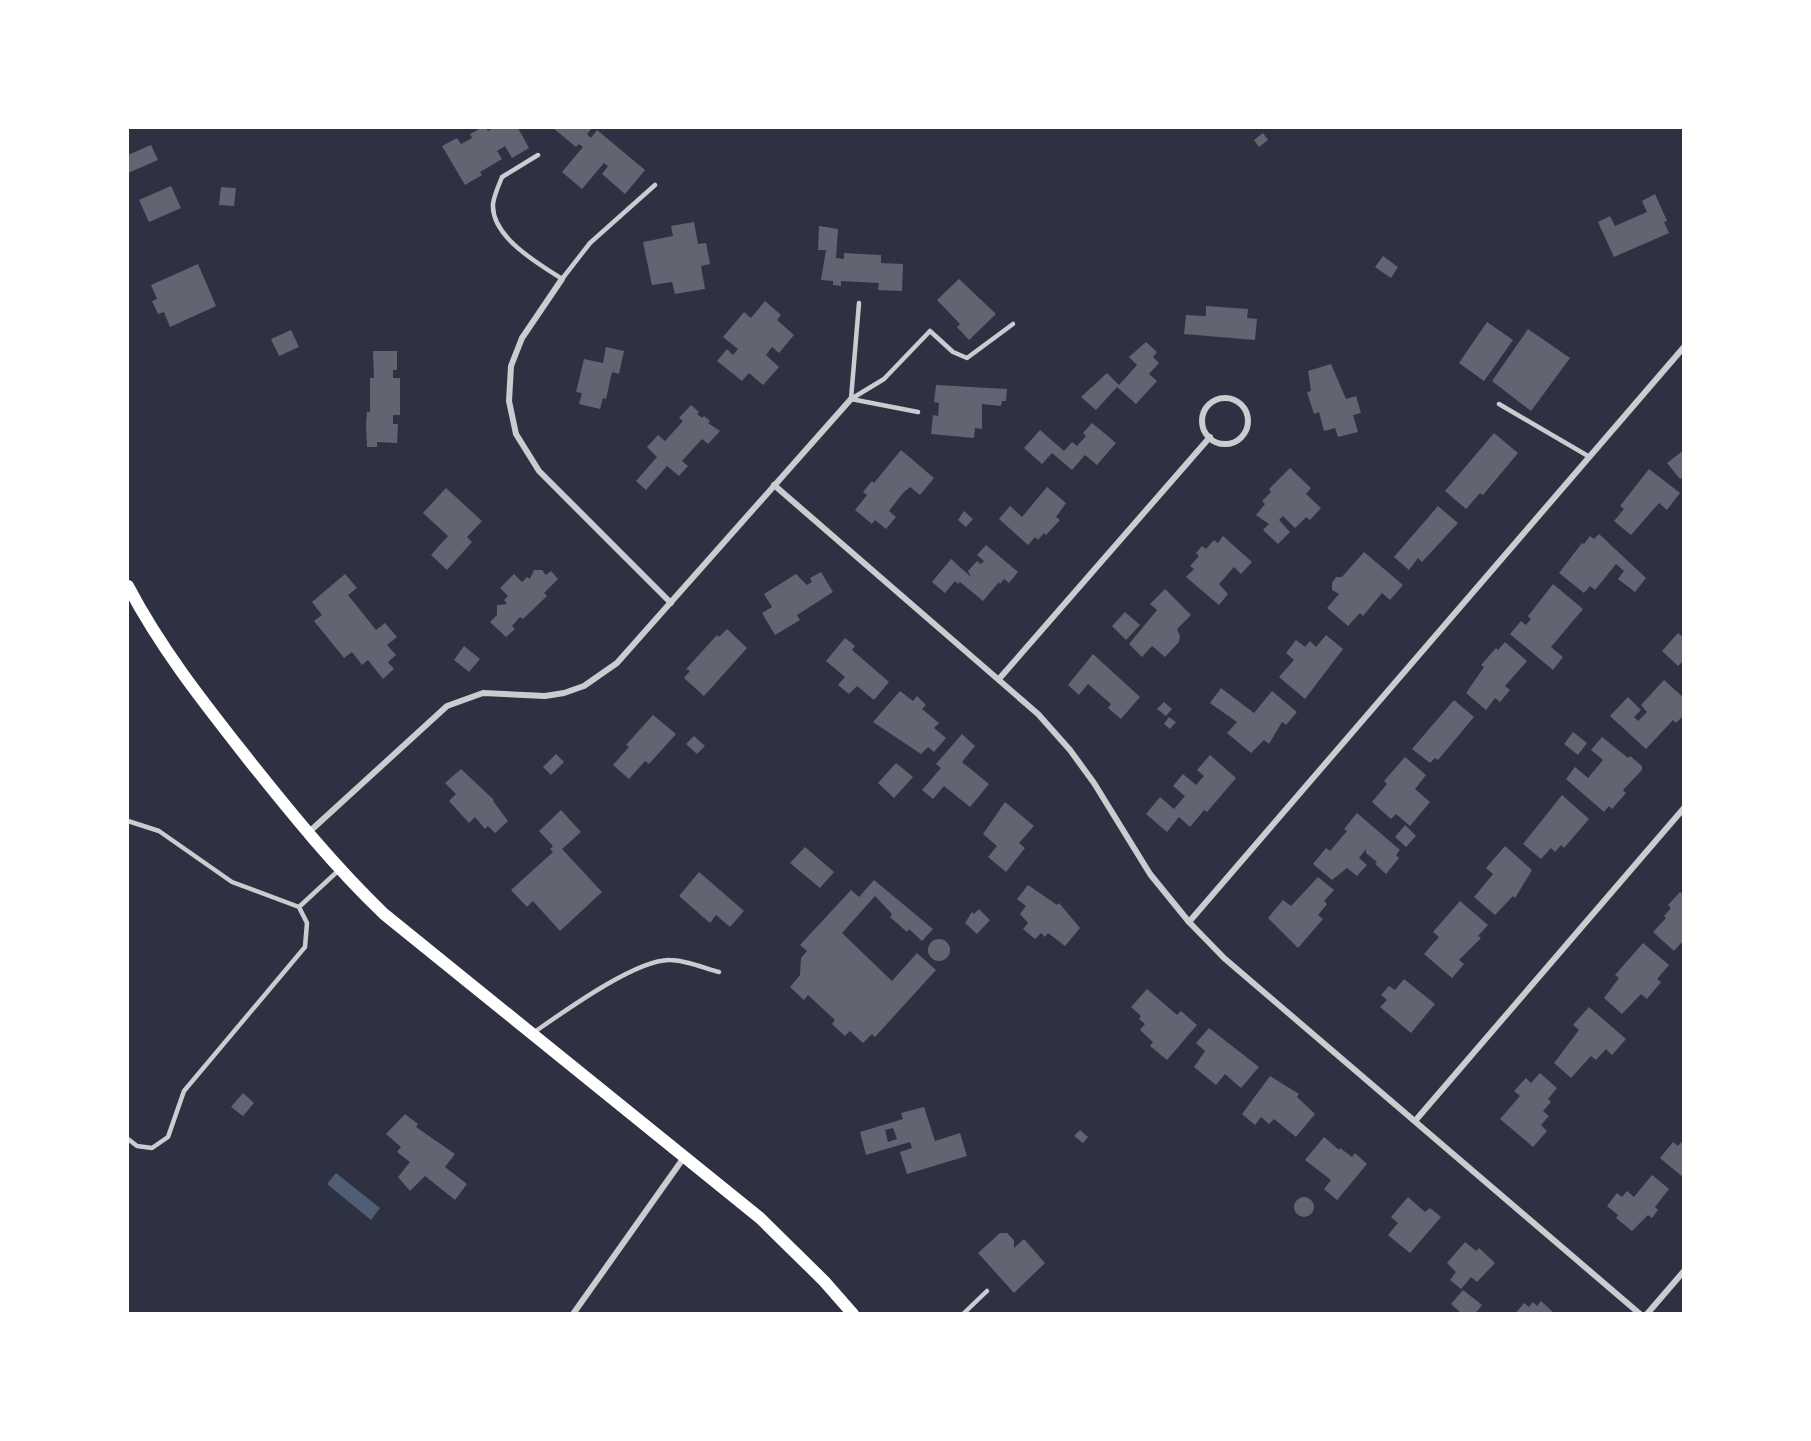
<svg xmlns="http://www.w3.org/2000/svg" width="1811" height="1441" font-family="'Titillium Web',sans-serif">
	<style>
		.water { fill: #4f5d75 }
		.building { fill: #626471; fill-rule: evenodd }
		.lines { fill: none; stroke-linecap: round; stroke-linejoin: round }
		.service { stroke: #caccd0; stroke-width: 4.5 }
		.minor { stroke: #caccd0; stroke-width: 6 }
		.secondary { stroke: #fff; stroke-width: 12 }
	</style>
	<rect width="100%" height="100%" fill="#2d3142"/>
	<polygon class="water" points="336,1173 380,1208 371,1220 327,1184"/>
	<g class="building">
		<polygon points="481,128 486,128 488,131 493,128 518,128 529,148 512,158 505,146 497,151 502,159 480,172 482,175 465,185 442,146 457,138 461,144 472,138 470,134"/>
		<polygon points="553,128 592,128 587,134 591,138 597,130 645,170 625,194 602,174 608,166 604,163 582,189 562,172 583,147 579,144 576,147"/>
		<polygon points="1263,133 1268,140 1259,147 1254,140"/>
		<polygon points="151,145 158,160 128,173 128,155"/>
		<polygon points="171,186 181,208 149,222 139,200"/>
		<polygon points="221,187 236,188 234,206 219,205"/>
		<polygon points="1655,194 1667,221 1664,222 1669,233 1614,257 1598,222 1610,216 1615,226 1647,212 1642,201"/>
		<polygon points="694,222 698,244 706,243 710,264 701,266 705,289 675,294 672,282 652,285 643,242 673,236 671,226"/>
		<polygon points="819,226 838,229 836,258 844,259 844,253 881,255 881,263 903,264 902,291 878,290 879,283 841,281 841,286 833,285 833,281 821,280 826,250 818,250"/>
		<polygon points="1383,256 1398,267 1391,278 1375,267"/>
		<polygon points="198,264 216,306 170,327 164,312 158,314 152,301 157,299 151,285"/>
		<polygon points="959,279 996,314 969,340 957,327 960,324 937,300"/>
		<polygon points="765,301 781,315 777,320 794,335 779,353 772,347 766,355 779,367 763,385 749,373 742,381 717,361 727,349 733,355 738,349 723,337 744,312 751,318"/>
		<polygon points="1206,306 1248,309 1247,318 1257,319 1255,340 1184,334 1186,315 1206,316"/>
		<polygon points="1487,322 1513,340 1484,381 1459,363"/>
		<polygon points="1528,329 1570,358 1531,411 1492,381"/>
		<polygon points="291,330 299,347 279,356 271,339"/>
		<polygon points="1146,342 1157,352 1153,357 1159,363 1149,374 1157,381 1136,404 1117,387 1096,410 1081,397 1107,373 1119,385 1137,365 1129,357"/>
		<polygon points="606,347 624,351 619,374 612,372 606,399 603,398 600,409 579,404 582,393 576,392 584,359 603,363"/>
		<polygon points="373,351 397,351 397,370 393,370 393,378 400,378 400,415 393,415 393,424 398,424 397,443 377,442 377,447 367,447 366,423 367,412 370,412 370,378 374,378"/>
		<polygon points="1331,364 1346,399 1356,396 1361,413 1353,415 1358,432 1338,437 1335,428 1324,431 1319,412 1314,414 1307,392 1311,391 1308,371"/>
		<polygon points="936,385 1007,389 1006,401 1002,401 1001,406 982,404 982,429 975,428 974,438 931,434 933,415 938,416 939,403 934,402"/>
		<polygon points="691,405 699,412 697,414 702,418 704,416 710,421 708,423 720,431 708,444 702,439 682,461 688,466 679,476 667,466 646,490 636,481 657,457 647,447 658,435 665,441 683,421 679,418"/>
		<polygon points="1092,423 1116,443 1097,465 1085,455 1072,470 1052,453 1042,464 1024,448 1040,430 1064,451 1072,442 1077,446 1086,436 1083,433"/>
		<polygon points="1494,433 1518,453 1483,495 1480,493 1466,509 1445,491"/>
		<polygon points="901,450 934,478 920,495 910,487 903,493 889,511 896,517 886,529 875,520 872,524 855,510 867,495 863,492 872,481 874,483"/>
		<polygon points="1684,450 1684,476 1680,479 1667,463"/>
		<polygon points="1290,468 1311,488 1306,494 1321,508 1310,520 1306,517 1295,528 1283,516 1279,520 1290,532 1278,544 1263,530 1269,524 1256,515 1265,504 1262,501 1271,492 1269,489"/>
		<polygon points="1649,469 1680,493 1667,510 1659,503 1631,535 1614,521 1624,509 1620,506"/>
		<polygon points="1047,487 1066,503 1056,517 1060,520 1046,535 1044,533 1038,540 1035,537 1028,545 999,519 1010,506 1022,517"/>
		<polygon points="446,488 482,521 467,537 472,542 447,570 431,555 448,536 423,513"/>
		<polygon points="1438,506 1458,523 1422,562 1418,558 1409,570 1394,557"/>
		<polygon points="964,511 973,519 966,527 958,520"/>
		<polygon points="1599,534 1646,578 1635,592 1618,579 1624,571 1616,564 1595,590 1590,586 1584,593 1559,573 1582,543 1584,544 1590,536 1594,539"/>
		<polygon points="1223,536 1252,562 1241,574 1234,567 1219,584 1228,594 1219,605 1186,577 1194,569 1190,566 1199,556 1196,553 1202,546 1206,549 1214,540 1218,543"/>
		<polygon points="986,545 1018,572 1009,583 1004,579 1000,584 999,582 983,601 960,582 958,584 955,581 945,593 932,582 951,559 971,577 968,571 977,561 981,564 984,561 977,555"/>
		<polygon points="1364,552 1403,585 1390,600 1382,593 1363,616 1360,613 1348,626 1327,608 1339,594 1332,590 1332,583 1336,577 1342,577"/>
		<polygon points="534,570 542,570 546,575 551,571 558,579 544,593 547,596 523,619 520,617 512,626 515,629 506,637 490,622 497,615 497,605 507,604 504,600 508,596 500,588 514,574 522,582 527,577 530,579"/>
		<polygon points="821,572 833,592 797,615 800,620 775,635 762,613 772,607 764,594 796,574 807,585 812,582 810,578"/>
		<polygon points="345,574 357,588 348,595 376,630 385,623 397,637 387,645 396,655 388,662 394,669 383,679 368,660 362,665 352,652 344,658 314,621 322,615 312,602"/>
		<polygon points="1553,584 1583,609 1551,647 1563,657 1553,670 1510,634 1521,621 1526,625 1531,619 1528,616"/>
		<polygon points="1165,589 1191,615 1177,629 1180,636 1179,642 1165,657 1152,646 1142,657 1129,644 1157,610 1150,604"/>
		<polygon points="1125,612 1140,625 1126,640 1112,626"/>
		<polygon points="727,629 747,648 704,696 684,678 690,671 686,669 717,635 719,637"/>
		<polygon points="1678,633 1684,638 1684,660 1678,666 1662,651"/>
		<polygon points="1326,635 1343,649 1305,699 1279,677 1294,660 1286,653 1296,640 1305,647 1310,641 1316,647"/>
		<polygon points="845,638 855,646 852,650 889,682 874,700 857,686 849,694 838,685 845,677 826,661"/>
		<polygon points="1505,642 1527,661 1505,686 1510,690 1500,702 1495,698 1486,710 1466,693 1484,667 1481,665 1496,648 1498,650"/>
		<polygon points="464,646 480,659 469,672 454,660"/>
		<polygon points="1093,654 1140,697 1121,719 1108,708 1111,704 1088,684 1079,695 1068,685"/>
		<polygon points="1664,680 1684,698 1684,715 1676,723 1673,720 1646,749 1610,716 1628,697 1641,710 1634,717 1638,721 1647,712 1641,705"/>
		<polygon points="1221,688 1254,713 1272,691 1297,712 1286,725 1282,722 1269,744 1264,740 1251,753 1227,733 1237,722 1210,703"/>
		<polygon points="900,691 913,701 917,696 926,705 922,709 939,723 934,728 946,738 934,752 928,747 921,754 873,722"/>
		<polygon points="1454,700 1474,717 1438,760 1435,758 1430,763 1412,749"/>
		<polygon points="1164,702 1172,709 1166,716 1157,709"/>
		<polygon points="653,715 676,734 649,764 645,761 629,779 613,765 629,747 626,745"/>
		<polygon points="1169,717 1176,722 1170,729 1164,724"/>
		<polygon points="1573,732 1587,743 1578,755 1564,744"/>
		<polygon points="962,734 975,746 962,762 989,784 970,807 944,786 933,799 922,790 941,768 936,764"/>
		<polygon points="694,736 705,746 697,754 686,744"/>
		<polygon points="1602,737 1628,758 1630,756 1642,766 1642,770 1623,790 1626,793 1612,809 1609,806 1604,812 1566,779 1575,767 1588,778 1603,760 1591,750"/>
		<polygon points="556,754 564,762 551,775 543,767"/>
		<polygon points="1210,755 1236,778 1207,812 1204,810 1190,827 1179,817 1167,832 1146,814 1160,797 1174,809 1185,796 1173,786 1183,774 1196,785 1204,776 1197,770"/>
		<polygon points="1405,757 1426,775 1415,789 1430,802 1410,826 1396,814 1391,819 1372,802 1387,784 1384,781"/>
		<polygon points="896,763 913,777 894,798 878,783"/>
		<polygon points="461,769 494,800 493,801 508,821 495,833 488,826 485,829 475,817 469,823 449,801 456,794 445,783"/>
		<polygon points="1562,795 1589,819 1564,848 1561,845 1555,852 1551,848 1541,859 1523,844"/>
		<polygon points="1005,802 1034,826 1019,843 1025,848 1006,872 988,857 997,846 983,834"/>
		<polygon points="561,810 581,832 562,849 602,892 560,931 533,901 527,907 511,890 553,852 550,849 553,846 539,831"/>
		<polygon points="1357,813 1400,850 1396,855 1399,858 1386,874 1375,864 1377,862 1366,853 1366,849 1359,858 1367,865 1357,876 1347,868 1332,880 1313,864 1326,848 1330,851 1347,831 1344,829"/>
		<polygon points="1405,825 1416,836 1406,847 1395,837"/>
		<polygon points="1505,846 1532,870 1515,898 1513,896 1495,915 1474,897 1493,874 1486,868"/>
		<polygon points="805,847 834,872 820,888 790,863"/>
		<polygon points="699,872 744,911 730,927 716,915 710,923 679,896"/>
		<polygon points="1318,877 1334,890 1324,901 1327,904 1318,915 1323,919 1298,948 1268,918 1283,900 1291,906"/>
		<polygon points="874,880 933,929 922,941 909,929 907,932 890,917 892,914 875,896 842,933 892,981 917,953 936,970 875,1037 872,1034 863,1043 850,1031 845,1036 832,1024 835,1020 808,995 804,1000 790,987 800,975 801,958 807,951 800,945 851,890 859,897"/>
		<polygon points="1028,885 1057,905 1059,903 1080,928 1065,946 1048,933 1045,937 1041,933 1035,939 1023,929 1028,923 1020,914 1026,906 1017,899"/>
		<polygon points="1680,892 1684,895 1684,945 1681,943 1674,951 1653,932 1666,918 1664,916 1671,908 1668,905"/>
		<polygon points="1460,901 1488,925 1478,936 1481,938 1459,960 1464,964 1452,978 1424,954 1439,937 1433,932"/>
		<polygon points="979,909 990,920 977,934 965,923 972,912 974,914"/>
		<circle cx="939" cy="950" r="11"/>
		<polygon points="1643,943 1669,965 1657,979 1661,982 1647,999 1641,994 1622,1014 1604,998 1619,978 1615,975"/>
		<polygon points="1404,979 1435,1004 1411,1033 1380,1007 1387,1000 1381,995 1389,986 1395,990"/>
		<polygon points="1147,989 1177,1015 1181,1011 1197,1025 1167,1060 1150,1046 1153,1042 1140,1030 1145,1024 1139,1019 1141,1016 1131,1007"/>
		<polygon points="1589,1007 1626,1039 1612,1055 1606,1049 1596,1060 1591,1056 1571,1078 1554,1063 1579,1030 1573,1025"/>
		<polygon points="1209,1028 1259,1067 1241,1088 1225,1074 1216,1085 1194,1067 1205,1051 1196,1043"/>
		<polygon points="1540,1073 1557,1088 1548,1099 1551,1102 1543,1111 1549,1116 1541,1125 1547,1131 1533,1147 1500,1119 1520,1096 1514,1091 1526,1078 1531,1083"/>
		<polygon points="1270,1076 1299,1094 1297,1097 1315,1114 1296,1137 1274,1119 1269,1124 1261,1117 1255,1125 1242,1114"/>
		<polygon points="243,1093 254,1103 243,1116 231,1107"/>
		<path d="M 924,1107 L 935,1141 L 960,1133 L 967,1156 L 907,1174 L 900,1152 L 912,1148 L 910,1142 L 866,1155 L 860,1132 L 903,1119 L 901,1113 ZM 893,1128 L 897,1139 L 888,1142 L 885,1130 Z"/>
		<polygon points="405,1114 418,1124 416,1127 455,1154 445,1167 467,1184 455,1200 425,1176 410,1191 398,1177 410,1162 397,1152 401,1147 386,1134"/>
		<polygon points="1080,1130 1088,1137 1083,1143 1074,1136"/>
		<polygon points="1324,1137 1339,1150 1340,1148 1352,1157 1355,1153 1367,1164 1337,1200 1324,1189 1331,1180 1305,1160"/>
		<polygon points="1684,1139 1684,1178 1660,1158 1673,1142 1678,1146"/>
		<polygon points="1652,1175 1669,1189 1655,1207 1658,1210 1652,1218 1648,1215 1632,1231 1616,1218 1618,1215 1607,1206 1617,1193 1622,1197 1627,1191 1634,1197"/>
		<circle cx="1304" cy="1207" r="10"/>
		<polygon points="1408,1197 1425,1212 1430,1208 1441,1217 1410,1253 1388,1235 1398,1223 1391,1217"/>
		<polygon points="1000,1233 1007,1233 1014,1240 1014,1248 1024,1239 1045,1263 1014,1293 978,1253"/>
		<polygon points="1465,1242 1476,1251 1479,1248 1495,1263 1477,1282 1471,1277 1461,1289 1450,1280 1456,1272 1447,1263"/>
		<polygon points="1463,1290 1482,1305 1475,1314 1462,1314 1451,1304"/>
		<polygon points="1541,1301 1553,1312 1552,1314 1515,1314 1524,1303 1529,1307 1533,1302 1537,1306"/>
	</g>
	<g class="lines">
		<g class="service">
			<path d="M 538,155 L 502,177 C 499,185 494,195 493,204 C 491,237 539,264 562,279 L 590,243 L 655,185"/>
			<polyline points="851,399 884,379 930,331 953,352 967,358 1013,324"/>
			<polyline points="851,399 859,303"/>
			<polyline points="851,399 918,412"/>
			<polyline points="1499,404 1588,456"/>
			<polyline points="128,821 159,831 232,882 299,907 339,870"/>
			<path d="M 533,1033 C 562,1013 636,959 670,960 C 685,960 704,968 719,972"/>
			<polyline points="128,1139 137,1146 152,1148 168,1137 184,1091 305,947 307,923 299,907"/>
			<polyline points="963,1314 987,1291"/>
		</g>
		<g class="minor">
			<polyline points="562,279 522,338 511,366 509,401 516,434 539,471 671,603"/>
			<circle cx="1225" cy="421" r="23"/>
			<polyline points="774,485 1038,714 1070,750 1094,783 1150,874 1189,922 1224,958 1640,1314"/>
			<polyline points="999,679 1210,437"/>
			<polyline points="308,833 447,706 483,693 545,696 564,693 584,686 617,663 851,399"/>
			<polyline points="1189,922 1684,347"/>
			<polyline points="1415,1121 1684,808"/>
			<polyline points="573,1314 685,1156"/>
			<polyline points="1647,1314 1684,1271"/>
		</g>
		<path class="secondary" d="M 128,586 C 161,649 204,703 248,759 C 291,813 334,866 384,914 L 760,1218 L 824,1281 L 853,1314"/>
	</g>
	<rect width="1811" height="1441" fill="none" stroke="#ffffff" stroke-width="258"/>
</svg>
